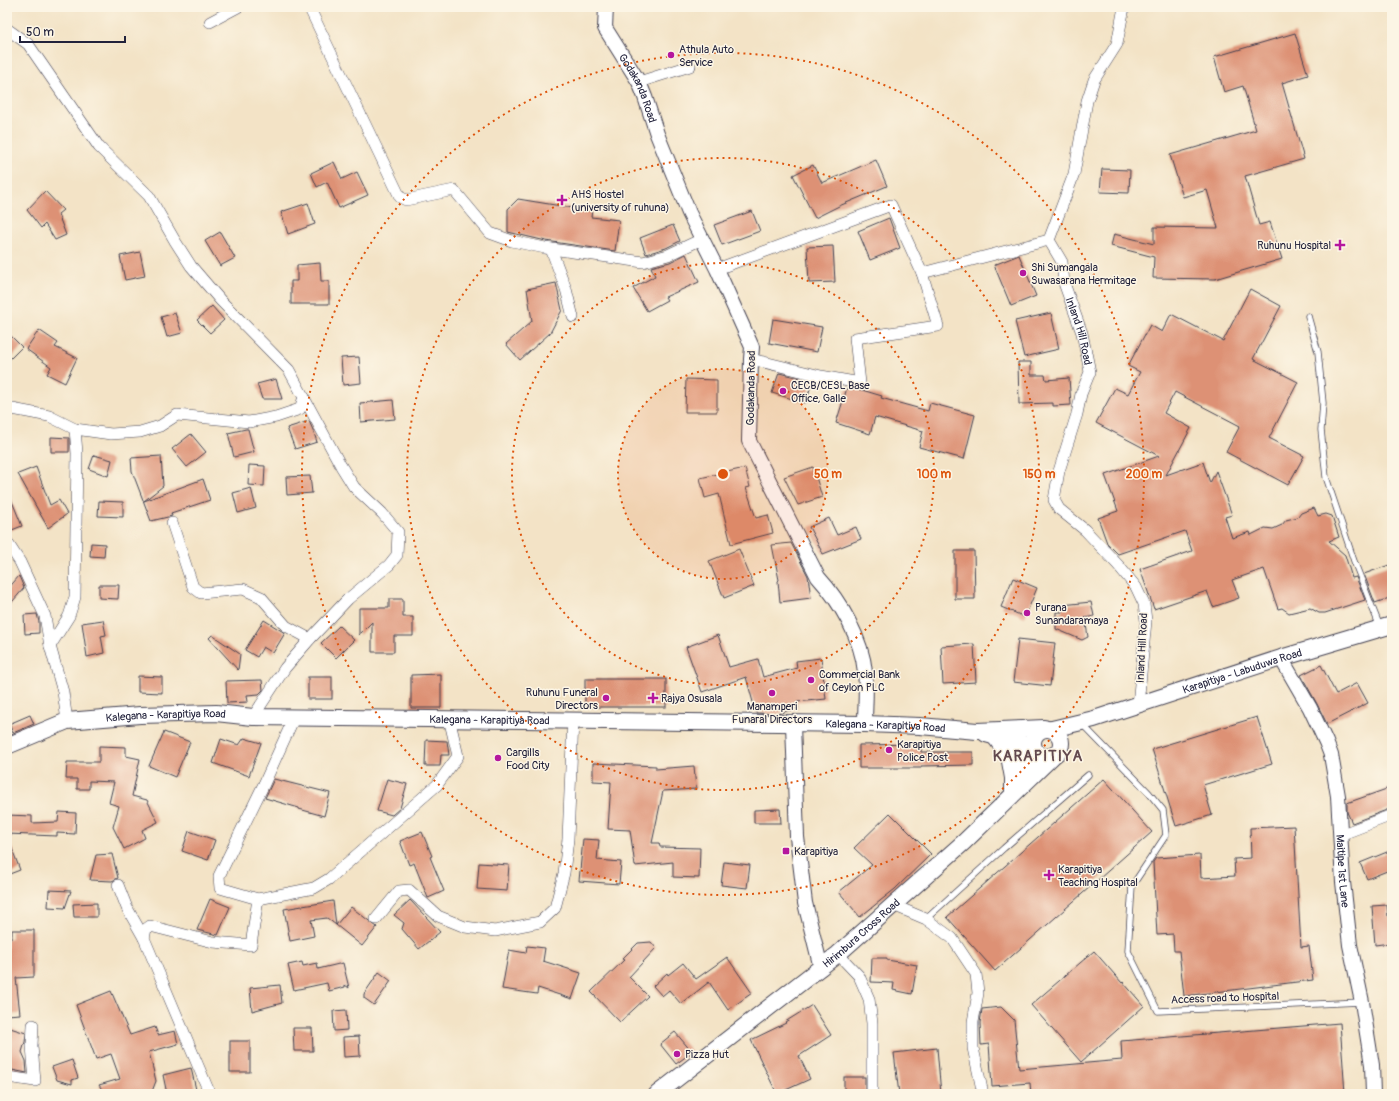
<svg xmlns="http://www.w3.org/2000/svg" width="1399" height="1101" font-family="Pangolin,sans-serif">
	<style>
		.building { fill: #dd9175 }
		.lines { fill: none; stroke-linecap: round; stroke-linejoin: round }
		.service-casing { stroke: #413f50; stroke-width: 7 }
		.minor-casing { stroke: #413f50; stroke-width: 12 }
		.tertiary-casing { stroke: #413f50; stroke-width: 16 }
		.secondary-casing { stroke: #413f50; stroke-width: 18 }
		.service { stroke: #fff; stroke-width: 5.5 }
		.minor { stroke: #fff; stroke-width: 11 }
		.tertiary { stroke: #fff; stroke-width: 14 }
		.secondary { stroke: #fff; stroke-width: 16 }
		.ring { fill: none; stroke: #de560e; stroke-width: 2; stroke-dasharray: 2 4 }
		.poi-dot { fill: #b5179e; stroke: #fcf5e5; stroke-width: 1.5 }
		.labels { text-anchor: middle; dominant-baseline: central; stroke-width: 3; stroke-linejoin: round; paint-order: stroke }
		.poi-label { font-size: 11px; fill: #22223b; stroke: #fcf5e5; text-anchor: start }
		.street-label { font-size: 11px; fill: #22223b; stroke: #fcf5e5 }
		.district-label { font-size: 15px; font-weight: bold; letter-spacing: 1px; fill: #63494f; stroke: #fcf5e5 }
		.centre { fill: #de560e; stroke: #fcf5e5; stroke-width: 2 }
		.ring-label { font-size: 12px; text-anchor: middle; font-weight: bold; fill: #de560e; stroke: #fcf5e5; stroke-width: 3; stroke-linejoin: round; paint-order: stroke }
	</style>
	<rect width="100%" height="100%" fill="#fcf5e5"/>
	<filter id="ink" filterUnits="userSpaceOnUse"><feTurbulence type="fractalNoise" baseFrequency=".025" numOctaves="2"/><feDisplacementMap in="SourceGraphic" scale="8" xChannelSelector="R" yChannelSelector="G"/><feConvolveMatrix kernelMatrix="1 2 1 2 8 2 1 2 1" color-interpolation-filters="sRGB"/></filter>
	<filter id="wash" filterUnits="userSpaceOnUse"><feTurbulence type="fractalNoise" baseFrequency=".012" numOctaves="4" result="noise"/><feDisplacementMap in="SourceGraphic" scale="16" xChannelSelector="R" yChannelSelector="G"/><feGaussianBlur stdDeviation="0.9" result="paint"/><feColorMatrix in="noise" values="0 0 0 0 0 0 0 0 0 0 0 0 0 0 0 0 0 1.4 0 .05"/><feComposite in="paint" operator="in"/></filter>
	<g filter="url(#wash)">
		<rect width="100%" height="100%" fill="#f3e3c6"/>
		<g id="blocks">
			<g class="building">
				<polygon points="1295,33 1308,75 1282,83 1304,159 1245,176 1259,225 1270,222 1282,259 1215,279 1153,278 1154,257 1111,246 1114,234 1154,244 1154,227 1218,228 1207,190 1183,197 1170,155 1256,130 1243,86 1224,92 1214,57"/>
				<polygon points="876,160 887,186 839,206 815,218 793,175 813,165 822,183"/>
				<polygon points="334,162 342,179 357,172 368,195 339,208 327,182 317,187 311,173"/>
				<polygon points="1102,169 1130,170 1129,193 1100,192"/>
				<polygon points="45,191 63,210 58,214 66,235 55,240 45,224 41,228 27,210"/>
				<polygon points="518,199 592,211 591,217 619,220 615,251 546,241 508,232 508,209"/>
				<polygon points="308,203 315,224 288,234 281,212"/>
				<polygon points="752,211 760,231 722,245 714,225"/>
				<polygon points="889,218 900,248 870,260 858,231"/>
				<polygon points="673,225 680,241 666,248 646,254 640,238"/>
				<polygon points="220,232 235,258 220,266 205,241"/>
				<polygon points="833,246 835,282 809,283 807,247"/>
				<polygon points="140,252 145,276 125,280 120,256"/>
				<polygon points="686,254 699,282 665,297 667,300 647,311 633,288 655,276 651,267 670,262"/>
				<polygon points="1019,255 1036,296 1011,306 994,265"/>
				<polygon points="320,263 321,281 329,281 329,304 291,304 291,281 297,281 297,265"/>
				<polygon points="556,283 562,310 550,333 520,360 506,344 532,321 527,289"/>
				<polygon points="1250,289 1281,306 1253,359 1298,382 1269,438 1304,456 1288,485 1226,452 1240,426 1175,392 1164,413 1191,428 1166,475 1203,462 1210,483 1216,471 1232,515 1225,517 1232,538 1250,532 1251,535 1265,528 1273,529 1282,525 1286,520 1298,517 1301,513 1314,508 1318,516 1326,514 1332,516 1339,537 1329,541 1345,555 1352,578 1356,577 1365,600 1325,613 1319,613 1310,608 1289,613 1282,608 1278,609 1264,569 1232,580 1239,598 1213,607 1207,591 1154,609 1140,569 1192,551 1185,531 1118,554 1107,543 1098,518 1118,511 1105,475 1159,456 1096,423 1115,388 1128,394 1140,372 1128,366 1150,325 1162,332 1171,314 1223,341"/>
				<polygon points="212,306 224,320 210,333 197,320"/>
				<polygon points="175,313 182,333 167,337 161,317"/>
				<polygon points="1051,313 1059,349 1024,357 1015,321"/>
				<polygon points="773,319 822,327 817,352 769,343"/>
				<polygon points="39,330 58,343 55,347 77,358 65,383 47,374 51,367 26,349"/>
				<polygon points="7,332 22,347 7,362"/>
				<polygon points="359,357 361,383 343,385 341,358"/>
				<polygon points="1018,362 1031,362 1031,375 1045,375 1046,380 1069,378 1071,405 1053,406 1053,403 1019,404"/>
				<polygon points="779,373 812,381 806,403 772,393"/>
				<polygon points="276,379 282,399 262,399 257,384"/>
				<polygon points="686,379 717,380 717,412 685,412"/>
				<polygon points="847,388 862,390 882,396 881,398 928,411 930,403 975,415 964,459 919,447 923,431 875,417 870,434 836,423"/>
				<polygon points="393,400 395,419 361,422 360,403"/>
				<polygon points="309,421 313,430 317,442 295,449 287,428"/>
				<polygon points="246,429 248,429 254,452 234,457 228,433"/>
				<polygon points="191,434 206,452 187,467 172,449"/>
				<polygon points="51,437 69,438 69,452 51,452"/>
				<polygon points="94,455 112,460 108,476 89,469"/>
				<polygon points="161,456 163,486 144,501 203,479 210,500 171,513 172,516 151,521 132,471 131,458"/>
				<polygon points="249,465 265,466 264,486 248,485"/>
				<polygon points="36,467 50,505 59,500 67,514 48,528 18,474"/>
				<polygon points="813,467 822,497 798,505 784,477"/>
				<polygon points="745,468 750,487 746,488 756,518 768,515 773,533 731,544 719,494 705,498 700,478"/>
				<polygon points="310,476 312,493 287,495 286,477"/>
				<polygon points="251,488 256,508 238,513 233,493"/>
				<polygon points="7,489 22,526 7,532"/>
				<polygon points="99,501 123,502 123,517 98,516"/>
				<polygon points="829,518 837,535 856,527 861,539 823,554 809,527"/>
				<polygon points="91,543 105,544 104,557 90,556"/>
				<polygon points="791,543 808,576 811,598 780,602 778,581 779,580 772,545"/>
				<polygon points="739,549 754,586 724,598 709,561"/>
				<polygon points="955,551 974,551 975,599 955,599"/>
				<polygon points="1392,564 1392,597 1375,603 1364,574"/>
				<polygon points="19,576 24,588 7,608 7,590"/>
				<polygon points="1013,578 1037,588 1025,617 1001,607"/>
				<polygon points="99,585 119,585 118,599 99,598"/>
				<polygon points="389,599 403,599 403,617 413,617 413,636 394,636 394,652 372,652 372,622 359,635 359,608 389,608"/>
				<polygon points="1091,602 1094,616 1085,618 1088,637 1082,640 1056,629 1056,612 1062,612 1062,605"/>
				<polygon points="37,614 39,622 39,633 25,634 24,615"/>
				<polygon points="103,620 106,635 101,636 104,653 87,657 82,623"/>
				<polygon points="264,620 285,633 273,653 263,647 257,657 245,650"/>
				<polygon points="339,626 354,640 336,658 321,643"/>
				<polygon points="212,635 240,654 238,670 209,638"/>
				<polygon points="718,635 729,667 758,659 763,677 797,668 796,661 821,658 826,699 797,702 798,708 777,714 756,713 746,677 702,692 686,647"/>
				<polygon points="1018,639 1055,643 1050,686 1013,682"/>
				<polygon points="974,644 976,682 943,684 941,646"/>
				<polygon points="1321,665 1336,694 1357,683 1368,703 1327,724 1317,704 1301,675"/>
				<polygon points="441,674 441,708 411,708 411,675"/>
				<polygon points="138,676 162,677 162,693 138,692"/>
				<rect x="308" y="677" width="24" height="22"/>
				<rect x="585" y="679" width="81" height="28"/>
				<polygon points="262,680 263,690 259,694 247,695 248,702 227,703 226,681"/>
				<polygon points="30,715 34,724 13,733 9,724"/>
				<polygon points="1257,717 1272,764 1203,785 1212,815 1176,826 1152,749"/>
				<polygon points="164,732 190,742 175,777 149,766"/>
				<polygon points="244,738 261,743 249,776 213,763 221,739 239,745"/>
				<polygon points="426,740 447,741 449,755 441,755 440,766 425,766"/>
				<polygon points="921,744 921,752 973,752 973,765 921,766 921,768 859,768 859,745"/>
				<polygon points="99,746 126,747 126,756 140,759 132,796 147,800 158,822 142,830 145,838 124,849 113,827 119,806 109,803 114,782 89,781 89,789 77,789 77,779 66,779 67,762 99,762"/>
				<polygon points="593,763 656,766 656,769 694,766 696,789 663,791 652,843 659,843 660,847 700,848 699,878 673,877 673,862 635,866 630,830 608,829 611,782 593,781"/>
				<polygon points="274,779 330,793 324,816 299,809 299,808 265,798"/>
				<polygon points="387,779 407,784 400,808 392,815 377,811"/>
				<polygon points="1104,779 1152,832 995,971 947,917"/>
				<polygon points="1392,787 1392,808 1352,823 1347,812 1347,803"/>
				<polygon points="780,809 781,823 754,823 754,810"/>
				<polygon points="59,812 76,813 75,834 57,833 57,836 7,834 7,815 32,816 32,823 58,822"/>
				<polygon points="890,813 931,854 895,889 860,917 839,892 872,865 854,848"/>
				<polygon points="1294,826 1301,947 1309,946 1313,980 1184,996 1179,951 1174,951 1173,934 1157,935 1153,862 1156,858 1200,855 1201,878 1235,876 1234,859 1251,858 1250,828"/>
				<polygon points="189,831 215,840 208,860 182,851"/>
				<polygon points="422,832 432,856 430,857 444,891 428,898 414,863 409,865 400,841"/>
				<polygon points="8,838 20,870 7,875 7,839"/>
				<polygon points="583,839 599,840 597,860 621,862 619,884 579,881"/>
				<polygon points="1392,850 1392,869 1367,879 1360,863"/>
				<polygon points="112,854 118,878 112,881 90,880 96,855"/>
				<polygon points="724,862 750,865 747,888 721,885"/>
				<polygon points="479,863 509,865 507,891 477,889"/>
				<polygon points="49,890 71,891 65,908 48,907"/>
				<polygon points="210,899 230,907 218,935 197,930"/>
				<polygon points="410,900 440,932 419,949 402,929 404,923 394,915"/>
				<polygon points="333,901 336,925 327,918 311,920 314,936 290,941 284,909"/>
				<polygon points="97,903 97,917 74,917 73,904"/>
				<polygon points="1387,905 1388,916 1392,916 1392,934 1390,935 1390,943 1375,945 1372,906"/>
				<polygon points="351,907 377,927 362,946 336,925"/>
				<polygon points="12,930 34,930 34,977 16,978 20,1014 7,1015 7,939 12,938"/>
				<polygon points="651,942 656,948 629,977 648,996 620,1022 591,992 624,960 622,959 638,943"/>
				<polygon points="527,946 545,948 543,961 581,973 572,999 538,988 537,994 502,989 509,950 526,953"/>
				<polygon points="1094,951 1122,983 1123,982 1144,1006 1081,1062 1031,1005"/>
				<polygon points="727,957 752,993 728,1010 709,982 681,1004 669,990 662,996 653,986 667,973 668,975 683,963 696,979"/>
				<polygon points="872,958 887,958 887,960 917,965 912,994 893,990 894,983 871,982"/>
				<polygon points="302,962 303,966 317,963 318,969 343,963 349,988 345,985 345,987 329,991 327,983 294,990 288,965"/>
				<polygon points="379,972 391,981 374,1005 364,998 364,994"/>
				<polygon points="280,985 282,1003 252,1011 250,988"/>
				<polygon points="111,991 130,1035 155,1027 158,1035 175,1031 178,1044 149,1052 156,1081 151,1094 105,1094 99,1085 120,1079 111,1054 96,1059 76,1005"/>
				<polygon points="812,1005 831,1035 799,1056 810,1079 777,1094 751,1040 786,1023 785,1022"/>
				<polygon points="1001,1007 1014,1020 1019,1069 1122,1060 1121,1041 1340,1023 1345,1094 1102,1094 1102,1090 1059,1094 1031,1094 1030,1083 992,1086 989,1044 981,1045 980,1023 982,1009"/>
				<polygon points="346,1010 347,1030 334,1031 333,1011"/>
				<polygon points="7,1027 26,1033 25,1042 22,1052 26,1061 27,1073 7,1069 7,1057 9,1048 7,1047"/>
				<polygon points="293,1028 312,1028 313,1051 294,1051"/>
				<polygon points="675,1032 692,1052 676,1064 660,1044"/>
				<polygon points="359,1036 360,1056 344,1057 343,1037"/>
				<rect x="230" y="1041" width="20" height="31"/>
				<polygon points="937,1048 941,1094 899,1094 894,1053"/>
				<polygon points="72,1060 78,1078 72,1080 72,1084 57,1080 52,1067"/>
				<polygon points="191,1068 197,1094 167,1094 163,1075"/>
				<rect x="844" y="1077" width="21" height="17"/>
			</g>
		</g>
	</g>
	<g filter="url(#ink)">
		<use href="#blocks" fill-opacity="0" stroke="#413f50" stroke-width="1"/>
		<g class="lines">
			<defs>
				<g id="service">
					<polyline points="1308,316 1318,352 1323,403 1321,430 1326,477 1354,561 1380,627"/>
					<polyline points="1085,727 1149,793 1163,810 1166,835 1132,886 1128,951 1158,1011 1362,1002"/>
					<polyline points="926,919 1004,848 1088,775"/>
				</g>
				<g id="minor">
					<polyline points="309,7 400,197 406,200 454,190 490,233 512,241 545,248 643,262 668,255 702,239"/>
					<polyline points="210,22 238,7"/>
					<polyline points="7,29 28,44 99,147 149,196 175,241 191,266 221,301 289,370 341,466 354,487 382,513 398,532 397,555 389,565 348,599 310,639 285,668 253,717"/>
					<polyline points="639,82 690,66"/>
					<path id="s1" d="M 1049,240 L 1062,262 L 1064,283 L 1082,333 L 1090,372 L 1081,394 L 1077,414 L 1059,471 L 1054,500 L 1059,509 L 1085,530 L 1118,565 L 1136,587 L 1144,604 L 1146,621 L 1138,705"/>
					<polyline points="1049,240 1074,174 1087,101 1094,80 1117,44 1124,7"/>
					<polyline points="551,249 566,289 573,317"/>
					<polyline points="717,269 891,205 922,273 1049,240"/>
					<polyline points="751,359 821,376 860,383 855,338 938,326 922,273"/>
					<polyline points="7,408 49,416 75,429"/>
					<polyline points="172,523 193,587 201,593 243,589 261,597 286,626 310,639"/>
					<polyline points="7,542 20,562 45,616 50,646"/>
					<polyline points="67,721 63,692 50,646 69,616 75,597 77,453 75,429 111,434 140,432 160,426 177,415 249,422 276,417 300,409 304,397"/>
					<polyline points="1340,835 1392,815"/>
					<polyline points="118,885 127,908 144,938"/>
					<polyline points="258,899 314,888 329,879 437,785 458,756 449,718"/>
					<polyline points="893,905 926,919 952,938 976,974 978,993 973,1022 973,1048 983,1094"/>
					<polyline points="376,919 399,891 409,890 438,916 465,927 495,931 540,922 555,908 564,873 568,839 573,720"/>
					<polyline points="838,954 859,976 869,999 872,1023 872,1094"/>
					<polyline points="7,1077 35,1081 32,1046 33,1025"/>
					<polyline points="210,1094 144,938 146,929 150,926 213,942 251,945 258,899 220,888 219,876 264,784 294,718"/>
				</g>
				<g id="tertiary">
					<path id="s2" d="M 606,7 L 605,28 L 639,82 L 645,97 L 657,134 L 689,213 L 717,269 L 752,347 L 751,359 L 749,441 L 818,577 C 840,601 862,639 865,672 C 867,689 865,707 865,724"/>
					<path id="s3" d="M 1281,658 L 1310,708 L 1326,742 L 1331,755 L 1338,796 L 1343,882 L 1350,945 L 1362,1002 L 1372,1065 L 1373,1094"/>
					<polyline points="793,724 797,837 805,903 821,968"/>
				</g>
				<g id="secondary">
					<path id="s4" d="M 1052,729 L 1094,719 L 1281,658 L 1392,625"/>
					<circle cx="1047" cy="743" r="14"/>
					<polyline points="986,734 1026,745 1033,746"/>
					<polyline points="995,737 1009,756 1013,778 1013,789"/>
					<path id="s5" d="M 7,746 L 67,721 L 140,715 L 216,713 L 253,717 L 865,724 L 920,726 L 977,731 L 1044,728"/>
					<polyline points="1013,789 1033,748"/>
					<path id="s6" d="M 657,1094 L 838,954 L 964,842 L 1052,757"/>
				</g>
			</defs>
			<use href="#service" class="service-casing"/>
			<use href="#minor" class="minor-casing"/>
			<use href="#tertiary" class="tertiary-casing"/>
			<use href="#secondary" class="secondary-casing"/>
			<use href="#service" class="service"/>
			<use href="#minor" class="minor"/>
			<use href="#tertiary" class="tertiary"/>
			<use href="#secondary" class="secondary"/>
		</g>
	</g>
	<circle cx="723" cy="474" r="105" fill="#de560e" fill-opacity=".12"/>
	<g class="ring">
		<circle cx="723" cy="474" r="105"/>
		<circle cx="723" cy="474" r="211"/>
		<circle cx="723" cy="474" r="316"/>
		<circle cx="723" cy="474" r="421"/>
	</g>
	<g class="poi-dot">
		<circle cx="671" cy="55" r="4"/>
		<path d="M560 194h4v4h4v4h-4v4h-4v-4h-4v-4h4z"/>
		<path d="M1338 239h4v4h4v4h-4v4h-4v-4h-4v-4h4z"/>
		<circle cx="1023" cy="273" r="4"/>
		<circle cx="783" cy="391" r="4"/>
		<circle cx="1027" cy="613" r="4"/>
		<circle cx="811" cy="680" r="4"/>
		<circle cx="772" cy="693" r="4"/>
		<circle cx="606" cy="698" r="4"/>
		<path d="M651 692h4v4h4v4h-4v4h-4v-4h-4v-4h4z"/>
		<circle cx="889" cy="750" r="4"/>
		<circle cx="498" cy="758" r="4"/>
		<rect x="782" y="847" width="8" height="8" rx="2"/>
		<path d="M1047 869h4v4h4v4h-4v4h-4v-4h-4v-4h4z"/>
		<circle cx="677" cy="1054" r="4"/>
	</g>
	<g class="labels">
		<g class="poi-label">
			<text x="679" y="49">Athula Auto<tspan x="679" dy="13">Service</tspan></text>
			<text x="571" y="194">AHS Hostel<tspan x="571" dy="13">(university of ruhuna)</tspan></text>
			<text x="1331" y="245" text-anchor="end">Ruhunu Hospital</text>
			<text x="1031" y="267">Shi Sumangala<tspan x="1031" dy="13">Suwasarana Hermitage</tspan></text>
			<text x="791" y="385">CECB/CESL Base<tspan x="791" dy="13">Office, Galle</tspan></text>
			<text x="1035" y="607">Purana<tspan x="1035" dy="13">Sunandaramaya</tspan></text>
			<text x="819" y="674">Commercial Bank<tspan x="819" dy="13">of Ceylon PLC</tspan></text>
			<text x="598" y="692" text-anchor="end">Ruhunu Funeral<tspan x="598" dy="13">Directors</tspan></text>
			<text x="661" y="698">Rajya Osusala</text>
			<text x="772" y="706" text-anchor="middle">Manamperi<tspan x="772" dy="13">Funaral Directors</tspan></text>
			<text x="897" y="744">Karapitiya<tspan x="897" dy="13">Police Post</tspan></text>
			<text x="506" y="752">Cargills<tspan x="506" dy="13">Food City</tspan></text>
			<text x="794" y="851">Karapitiya</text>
			<text x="1058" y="869">Karapitiya<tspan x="1058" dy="13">Teaching Hospital</tspan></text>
			<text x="685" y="1054">Pizza Hut</text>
		</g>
		<g class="street-label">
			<text stroke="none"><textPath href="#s2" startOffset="90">Godakanda Road</textPath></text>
			<text stroke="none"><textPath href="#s1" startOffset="97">Inland Hill Road</textPath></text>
			<text transform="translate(751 388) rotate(-89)">Godakanda Road</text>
			<text transform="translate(1142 648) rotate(-87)">Inland Hill Road</text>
			<text stroke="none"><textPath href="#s4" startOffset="199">Karapitiya - Labuduwa Road</textPath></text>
			<text stroke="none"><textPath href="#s5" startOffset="164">Kalegana - Karapitiya Road</textPath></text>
			<text stroke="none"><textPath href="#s5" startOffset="488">Kalegana - Karapitiya Road</textPath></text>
			<text stroke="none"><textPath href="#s5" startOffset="884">Kalegana - Karapitiya Road</textPath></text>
			<text stroke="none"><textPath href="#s3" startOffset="226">Maitipe 1st Lane</textPath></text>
			<text stroke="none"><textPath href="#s6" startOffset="260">Hirimbura Cross Road</textPath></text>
			<text transform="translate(1225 998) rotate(-2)">Access road to Hospital</text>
		</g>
		<g class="district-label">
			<text x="1038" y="756">KARAPITIYA</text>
		</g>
	</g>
	<circle cx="723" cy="474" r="6" class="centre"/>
	<g class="ring-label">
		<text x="828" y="478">50 m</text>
		<text x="934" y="478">100 m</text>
		<text x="1039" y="478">150 m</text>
		<text x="1144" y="478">200 m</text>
	</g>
	<rect width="1399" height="1101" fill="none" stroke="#fcf5e5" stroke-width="24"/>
	<path d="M20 36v6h105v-6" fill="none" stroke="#22223b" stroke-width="2"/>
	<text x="26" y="36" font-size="12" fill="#22223b" stroke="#fcf5e5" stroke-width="3" paint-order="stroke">50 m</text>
</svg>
